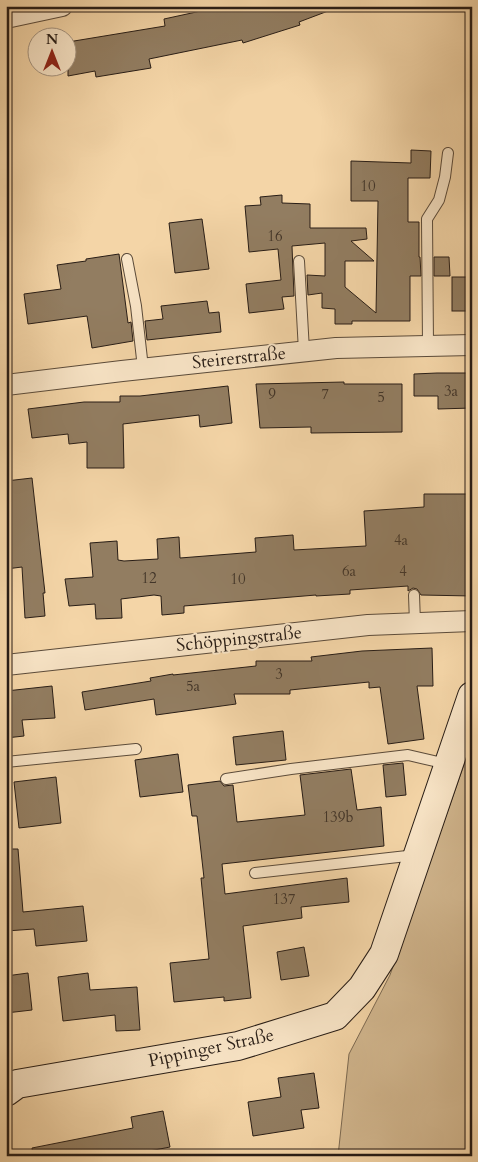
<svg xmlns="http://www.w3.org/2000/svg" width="478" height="1162" font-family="Cardo,serif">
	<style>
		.green { fill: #d1b68e; stroke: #7c6a52 }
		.building { fill: #927d61; stroke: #281d16 }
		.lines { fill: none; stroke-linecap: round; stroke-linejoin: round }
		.lane-casing { stroke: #5b4b3a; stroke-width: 12 }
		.street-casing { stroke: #5b4b3a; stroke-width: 22 }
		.secondary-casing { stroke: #281d16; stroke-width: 30 }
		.lane { stroke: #f8e4c6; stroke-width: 10 }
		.street { stroke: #f8e4c6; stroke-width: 20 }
		.secondary { stroke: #f8e4c6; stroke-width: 28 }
		.labels { text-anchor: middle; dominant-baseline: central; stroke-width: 4; stroke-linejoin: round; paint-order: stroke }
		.number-label { font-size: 15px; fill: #423529 }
		.street-label { font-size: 18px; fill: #281d16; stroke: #f8e4c6 }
	</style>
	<rect width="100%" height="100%" fill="#f4d5a7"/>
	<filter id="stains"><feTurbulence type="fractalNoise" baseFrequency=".004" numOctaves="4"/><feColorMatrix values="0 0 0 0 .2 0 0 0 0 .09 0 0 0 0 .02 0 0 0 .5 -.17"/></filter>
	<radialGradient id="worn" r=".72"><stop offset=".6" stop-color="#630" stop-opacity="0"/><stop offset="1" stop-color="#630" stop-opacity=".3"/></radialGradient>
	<polygon class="green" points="472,742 472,895 467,912 472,934 472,1156 338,1156 349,1054 390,975"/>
	<g class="building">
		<polygon points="224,6 336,6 336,8 299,22 300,25 243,43 242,40 149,59 151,68 96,77 95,71 68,76 68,42 165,26 164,19"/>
		<polygon points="411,150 431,151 430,178 408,178 408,222 419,222 419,257 420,257 421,276 410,276 410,321 352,321 352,324 335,324 335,309 322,308 322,293 308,295 307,275 325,276 325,243 292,246 294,296 282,297 284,309 249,313 246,284 281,280 278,249 249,252 245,206 261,205 260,197 282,195 282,203 310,204 310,228 366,228 367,239 351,241 374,261 345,261 345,287 376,313 378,201 351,201 351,161 411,163"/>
		<polygon points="202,219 209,269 175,273 169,223"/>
		<polygon points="119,254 128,323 131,322 133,341 92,348 87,316 28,324 24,294 61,289 57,265 86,261 86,259"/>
		<polygon points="434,257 449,257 450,276 434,276"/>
		<rect x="452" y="277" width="20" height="34"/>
		<polygon points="207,301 209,313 219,312 221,332 147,340 145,321 163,319 161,306"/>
		<polygon points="437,373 472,373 472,408 438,409 438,396 414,396 414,374"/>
		<polygon points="344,382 344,384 402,384 402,432 311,433 311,427 260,428 256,384"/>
		<polygon points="228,386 232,423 200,427 199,415 123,424 124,468 87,468 87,442 69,444 68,434 32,438 28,409 84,402 120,402 120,396 140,396"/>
		<polygon points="32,478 45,593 43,593 45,616 25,618 22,567 6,569 6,481"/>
		<polygon points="424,494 472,494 472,596 421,595 417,589 413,588 408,591 408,586 350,590 350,594 316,596 316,595 184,606 184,613 162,615 161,596 154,595 121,599 122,618 96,619 95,604 69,606 65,579 93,577 90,543 117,541 118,560 124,561 158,559 157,539 179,537 180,558 256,552 255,538 293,535 294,550 366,546 364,511 424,507"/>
		<polygon points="432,648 433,686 417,686 424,739 388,744 380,687 369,688 369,682 290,690 290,694 234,694 236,704 156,715 154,699 85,710 82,692 151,681 150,678 173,674 173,675 256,666 256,661 312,661 311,657 362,651"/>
		<polygon points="52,686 55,718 22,720 24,736 6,738 6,691"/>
		<polygon points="283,731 286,760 236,765 233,737"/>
		<polygon points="178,754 183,792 140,797 135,760"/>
		<polygon points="403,763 406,795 386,797 383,765"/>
		<polygon points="351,769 357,810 381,807 384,846 222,864 225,894 347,878 349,902 301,907 302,918 243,926 251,998 224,1001 224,997 174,1002 170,963 209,959 201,878 204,878 197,816 192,816 188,785 220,781 224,786 233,785 237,822 305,815 300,775"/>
		<polygon points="56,777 61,823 19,828 14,782"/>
		<polygon points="6,849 18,849 23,912 83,906 87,941 36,946 34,929 6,931"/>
		<polygon points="304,947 309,976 281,980 277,952"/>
		<polygon points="28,973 32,1010 6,1013 6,976"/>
		<polygon points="88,973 90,990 137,987 140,1030 116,1031 115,1015 63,1021 58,977"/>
		<polygon points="314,1073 319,1108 301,1110 304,1128 253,1136 248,1102 281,1097 278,1078"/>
		<polygon points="163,1111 170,1147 139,1153 140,1156 33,1156 32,1148 133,1128 131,1117"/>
	</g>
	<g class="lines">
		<defs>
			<g id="lane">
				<polyline points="127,259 136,306 143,368"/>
				<polyline points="299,261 304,351"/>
				<polyline points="428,345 427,219 439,200 445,177 448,153"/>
				<polyline points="414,595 415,623"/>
				<polyline points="6,762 136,749"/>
				<polyline points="226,779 291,769 408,755 447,764"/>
				<polyline points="255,873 416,855"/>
			</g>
			<g id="street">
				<polyline points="6,18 62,6"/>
				<polyline points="6,385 122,371 336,348 472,345"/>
				<polyline points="6,665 368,625 472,621"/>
			</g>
			<polyline id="secondary" points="6,1092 17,1084 238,1046 335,1016 362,988 384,954 472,696"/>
		</defs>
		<use href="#lane" class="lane-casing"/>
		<use href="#street" class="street-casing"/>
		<use href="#secondary" class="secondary-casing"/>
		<use href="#lane" class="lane"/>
		<use href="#street" class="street"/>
		<use href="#secondary" class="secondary"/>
	</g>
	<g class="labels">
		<g class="number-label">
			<text x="368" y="186">10</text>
			<text x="275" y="236">16</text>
			<text x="451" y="391">3a</text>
			<text x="272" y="394">9</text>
			<text x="325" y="394">7</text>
			<text x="381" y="397">5</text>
			<text x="401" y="540">4a</text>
			<text x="349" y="571">6a</text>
			<text x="403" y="571">4</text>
			<text x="149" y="578">12</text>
			<text x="238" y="579">10</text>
			<text x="279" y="674">3</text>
			<text x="193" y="686">5a</text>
			<text x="338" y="817">139b</text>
			<text x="284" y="899">137</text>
		</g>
		<g class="street-label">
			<text transform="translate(239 358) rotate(-6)">Steirerstraße</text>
			<text transform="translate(239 639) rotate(-6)">Schöppingstraße</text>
			<text transform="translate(211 1048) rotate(-12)">Pippinger Straße</text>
		</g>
	</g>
	<rect width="478" height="1162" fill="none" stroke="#f4d5a7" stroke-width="25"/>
	<rect x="8" y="8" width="463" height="1147" fill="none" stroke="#281d16" stroke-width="2.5"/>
	<rect x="12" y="12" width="453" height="1137" fill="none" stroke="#281d16"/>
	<g transform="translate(52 52)"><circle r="24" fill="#f8e4c6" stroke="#a59480"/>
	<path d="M0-4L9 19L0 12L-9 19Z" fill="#8f2418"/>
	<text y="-8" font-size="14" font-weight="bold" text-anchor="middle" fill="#281d16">N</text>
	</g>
	<rect width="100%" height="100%" filter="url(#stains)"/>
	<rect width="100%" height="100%" fill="url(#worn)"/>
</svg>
